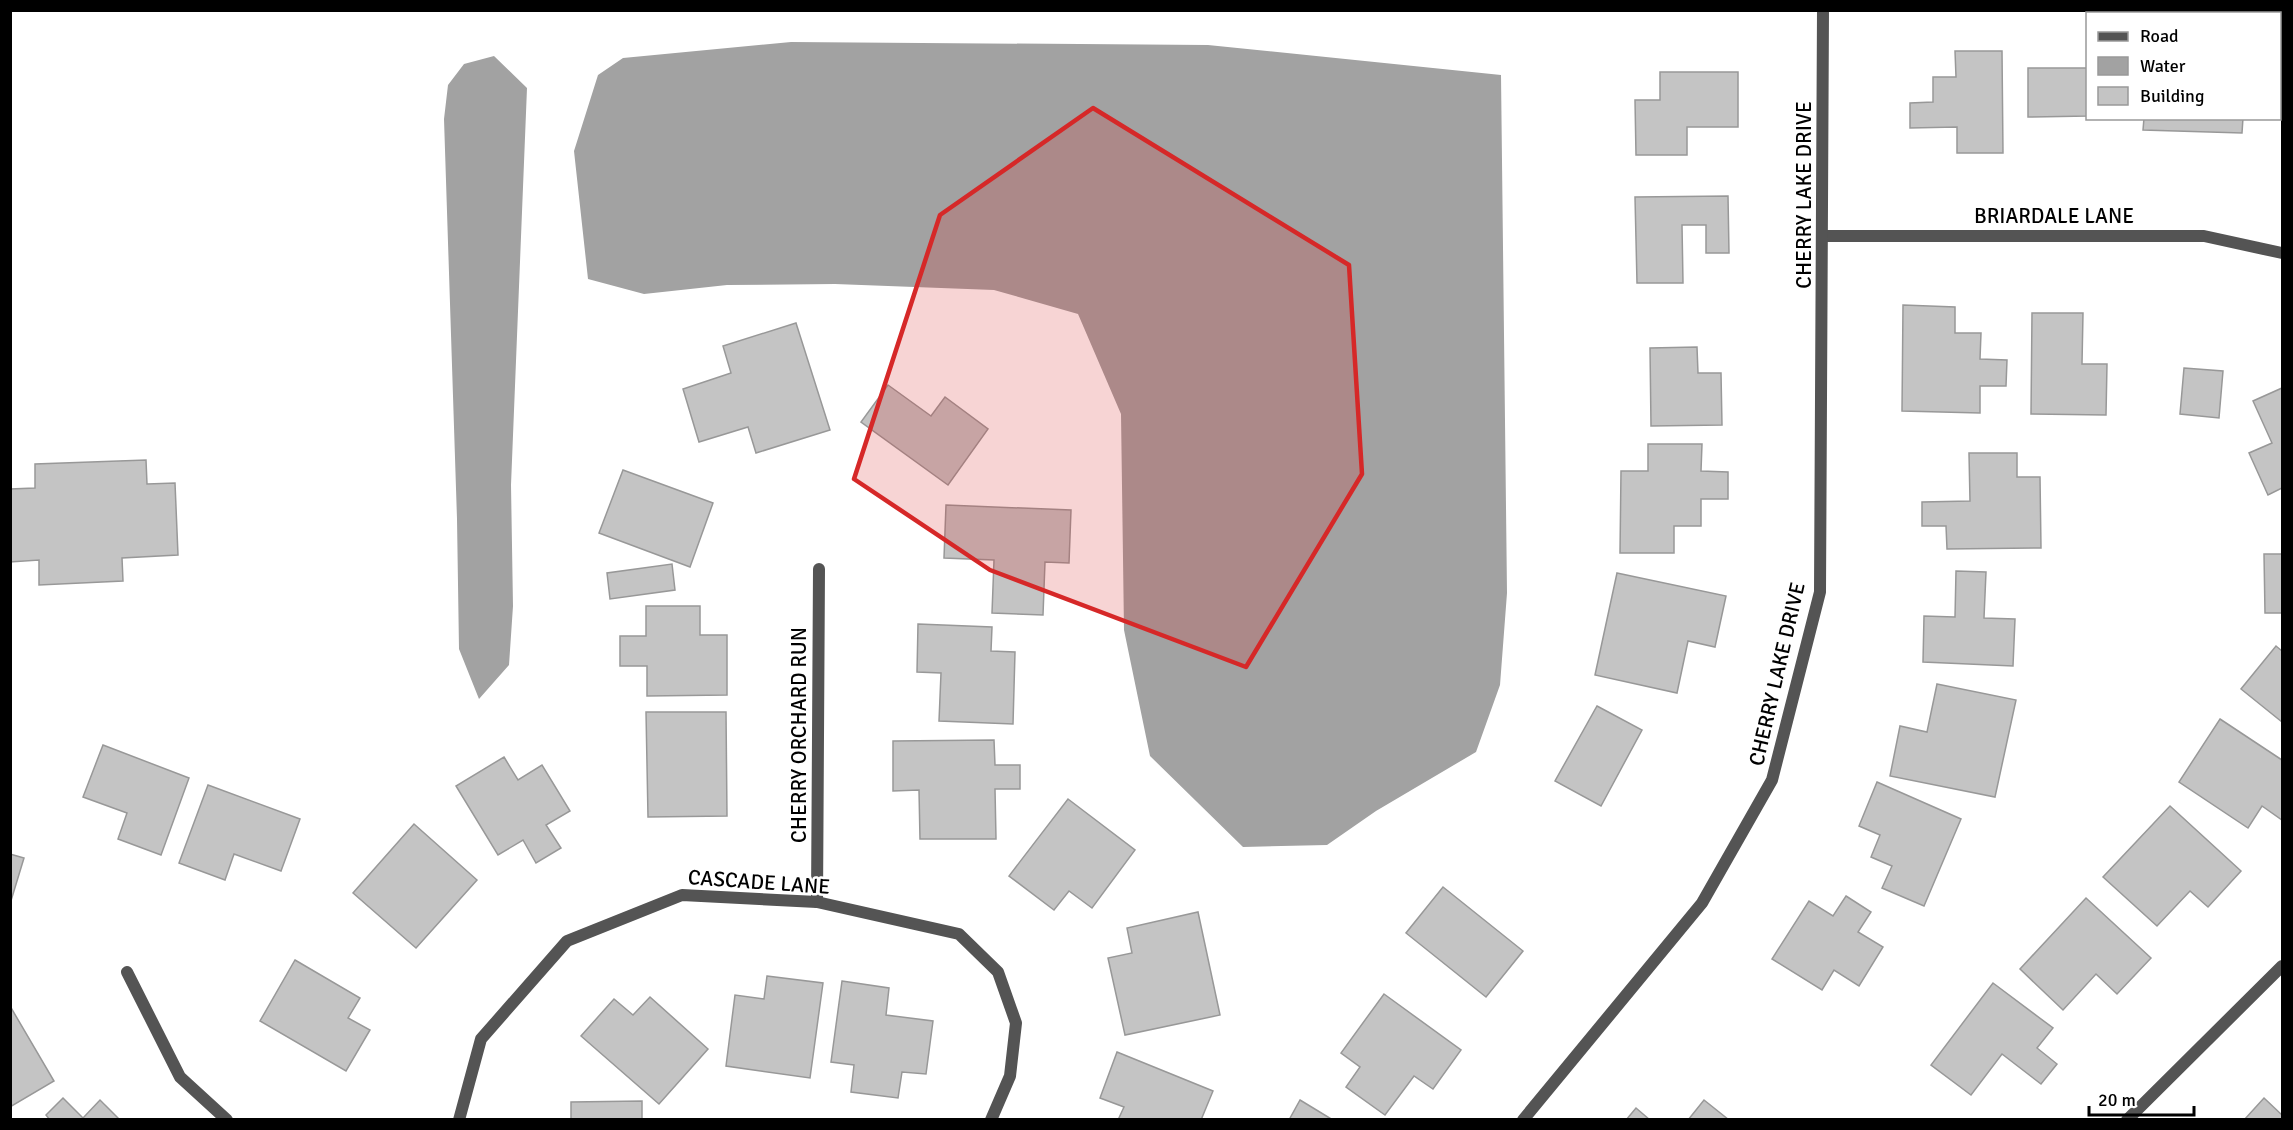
<svg xmlns="http://www.w3.org/2000/svg" width="2293" height="1130" font-family="Signika,sans-serif">
	<style>
		.water { fill: #a2a2a2 }
		.building { fill: #c4c4c4; stroke: #989898; stroke-width: 1.5 }
		.lines { fill: none; stroke-linecap: round; stroke-linejoin: round }
		.minor { stroke: #545454; stroke-width: 12 }
		.marked { fill: #d62828; fill-opacity: 0.2; stroke: #d62828; stroke-width: 4.5; stroke-linejoin: round }
		.labels { text-anchor: middle; dominant-baseline: central; stroke-width: 5; stroke-linejoin: round; paint-order: stroke }
		.street-label { font-size: 21px; fill: #000; stroke: #fff }
	</style>
	<rect width="100%" height="100%" fill="#fff"/>
	<g class="water">
		<polygon points="791,42 1208,45 1501,75 1507,593 1500,685 1476,752 1376,811 1327,845 1243,847 1150,756 1124,630 1121,414 1078,314 994,290 835,284 727,285 644,294 588,279 574,151 598,75 623,58"/>
		<polygon points="494,56 527,88 511,485 513,606 509,665 479,699 459,649 457,519 444,119 448,85 464,64"/>
	</g>
	<g class="building">
		<polygon points="1955,51 2002,51 2003,153 1957,153 1957,127 1910,128 1910,103 1933,102 1933,77 1956,77"/>
		<polygon points="2028,68 2088,68 2088,116 2028,117"/>
		<polygon points="1660,72 1738,72 1738,127 1687,127 1687,155 1636,155 1635,100 1660,100"/>
		<polygon points="2144,118 2243,118 2242,133 2143,130"/>
		<polygon points="1728,196 1729,253 1706,253 1706,225 1682,225 1683,283 1637,283 1635,197"/>
		<polygon points="1903,305 1955,307 1955,333 1981,333 1980,359 2007,360 2006,386 1980,386 1980,413 1902,411"/>
		<polygon points="2032,313 2083,313 2082,364 2107,364 2106,415 2031,414"/>
		<polygon points="796,323 830,430 756,453 748,427 699,442 683,389 731,373 723,346"/>
		<polygon points="1697,347 1698,373 1721,373 1722,425 1651,426 1650,348"/>
		<polygon points="2184,368 2223,371 2219,418 2180,414"/>
		<polygon points="888,385 931,416 945,397 988,429 948,485 861,422"/>
		<polygon points="2282,388 2282,488 2268,495 2249,453 2272,443 2253,401"/>
		<polygon points="1648,444 1702,444 1701,471 1728,472 1728,499 1701,499 1701,526 1674,526 1674,553 1620,553 1621,471 1648,471"/>
		<polygon points="1969,453 2017,453 2017,477 2040,477 2041,548 1947,549 1946,526 1922,526 1922,502 1970,501"/>
		<polygon points="146,460 147,484 175,483 178,555 122,558 123,581 39,585 39,560 10,562 10,489 35,488 35,464"/>
		<polygon points="623,470 713,503 690,567 599,533"/>
		<polygon points="946,505 1071,510 1069,563 1045,562 1043,615 992,613 994,560 944,558"/>
		<polygon points="2264,554 2282,554 2282,613 2265,613"/>
		<polygon points="672,564 675,590 610,599 607,573"/>
		<polygon points="1956,571 1986,572 1984,618 2015,619 2013,666 1923,662 1924,616 1955,617"/>
		<polygon points="1617,573 1726,596 1715,647 1688,641 1677,693 1595,675"/>
		<polygon points="646,606 700,606 700,635 727,635 727,695 647,696 647,666 620,666 620,636 646,636"/>
		<polygon points="918,624 992,627 991,651 1015,652 1013,724 939,721 941,673 917,672"/>
		<polygon points="2276,646 2282,651 2282,722 2241,689"/>
		<polygon points="1937,684 2016,700 1995,797 1890,776 1900,726 1927,732"/>
		<polygon points="1597,706 1642,730 1601,806 1555,781"/>
		<polygon points="646,712 726,712 727,816 648,817"/>
		<polygon points="2220,719 2282,760 2282,820 2262,806 2248,828 2179,782"/>
		<polygon points="994,740 995,765 1020,765 1020,789 995,789 996,839 920,839 919,790 893,791 893,741"/>
		<polygon points="103,745 189,778 161,855 118,839 127,813 83,797"/>
		<polygon points="504,757 518,780 542,765 570,811 546,825 561,848 536,863 523,840 498,855 456,786"/>
		<polygon points="1877,782 1961,819 1924,906 1882,888 1892,866 1871,857 1880,835 1859,826"/>
		<polygon points="208,785 300,819 281,871 234,854 225,880 179,863"/>
		<polygon points="1068,799 1135,850 1092,908 1069,891 1054,910 1009,876"/>
		<polygon points="2170,806 2241,871 2208,907 2190,891 2157,926 2103,877"/>
		<polygon points="414,824 477,880 416,948 353,893"/>
		<polygon points="10,854 24,858 10,904"/>
		<polygon points="1443,887 1523,951 1486,997 1406,933"/>
		<polygon points="1846,896 1871,912 1858,932 1883,947 1859,986 1834,970 1822,990 1772,959 1809,901 1833,916"/>
		<polygon points="2086,898 2151,958 2117,994 2096,974 2063,1010 2020,969"/>
		<polygon points="1198,912 1220,1015 1125,1035 1108,958 1132,953 1127,928"/>
		<polygon points="295,960 360,998 348,1018 370,1030 346,1071 260,1021"/>
		<polygon points="767,976 823,983 810,1078 726,1066 735,995 764,999"/>
		<polygon points="842,981 889,988 886,1015 933,1021 926,1074 902,1072 898,1098 851,1092 854,1065 831,1062"/>
		<polygon points="1993,983 2053,1028 2037,1048 2057,1064 2041,1084 2002,1054 1971,1095 1931,1065"/>
		<polygon points="1384,994 1461,1050 1433,1089 1414,1076 1385,1115 1346,1087 1360,1067 1341,1053"/>
		<polygon points="650,997 708,1049 659,1104 581,1036 614,999 633,1015"/>
		<polygon points="10,1006 54,1081 10,1107"/>
		<polygon points="1117,1052 1213,1091 1201,1120 1118,1120 1124,1107 1100,1098"/>
		<polygon points="63,1098 83,1118 100,1100 120,1120 50,1120 46,1115"/>
		<polygon points="2264,1098 2282,1115 2282,1120 2244,1120"/>
		<polygon points="1300,1100 1333,1120 1289,1120"/>
		<polygon points="1704,1100 1729,1120 1688,1120"/>
		<polygon points="642,1101 642,1120 571,1120 571,1102"/>
		<polygon points="1636,1108 1650,1120 1626,1120"/>
	</g>
	<g class="lines">
		<g class="minor">
			<polyline points="1823,236 2204,236 2282,253"/>
			<polyline points="817,902 819,569"/>
			<polyline points="127,972 180,1077 227,1120"/>
			<polyline points="459,1120 481,1039 567,941 682,895 817,902 959,934 998,972 1016,1023 1010,1076 991,1120"/>
			<polyline points="1523,1120 1702,903 1772,780 1820,592 1823,10"/>
			<polyline points="2127,1120 2282,966"/>
		</g>
	</g>
	<path class="marked" d="M 1093,108 L 1349,265 L 1362,474 L 1246,667 L 990,570 L 854,479 L 940,215 Z"/>
	<g class="labels">
		<g class="street-label">
			<text transform="translate(1804 195) rotate(-90)">CHERRY LAKE DRIVE</text>
			<text x="2054" y="216">BRIARDALE LANE</text>
			<text transform="translate(1777 674) rotate(-77)">CHERRY LAKE DRIVE</text>
			<text transform="translate(799 735) rotate(-90)">CHERRY ORCHARD RUN</text>
			<text transform="translate(759 882) rotate(4)">CASCADE LANE</text>
		</g>
	</g>
	<rect width="2293" height="1130" fill="none" stroke="#000000" stroke-width="24"/>
	<rect x="2086" y="12" width="195" height="108" fill="#ffffff" stroke="#999999" stroke-width="1.5"/>
	<rect x="2098" y="32" width="30" height="9" fill="#545454" stroke="#999999" stroke-width="1.5"/>
	<text x="2140" y="42" font-size="18" fill="#000000">Road</text>
	<rect x="2098" y="57" width="30" height="18" fill="#a2a2a2" stroke="#999999" stroke-width="1.5"/>
	<text x="2140" y="72" font-size="18" fill="#000000">Water</text>
	<rect x="2098" y="87" width="30" height="18" fill="#c4c4c4" stroke="#999999" stroke-width="1.5"/>
	<text x="2140" y="102" font-size="18" fill="#000000">Building</text>
	<path d="M2089 1106v9h105v-9" fill="none" stroke="#000000" stroke-width="3"/>
	<text x="2098" y="1106" font-size="18" fill="#000000" stroke="#ffffff" stroke-width="4.5" paint-order="stroke">20 m</text>
</svg>
